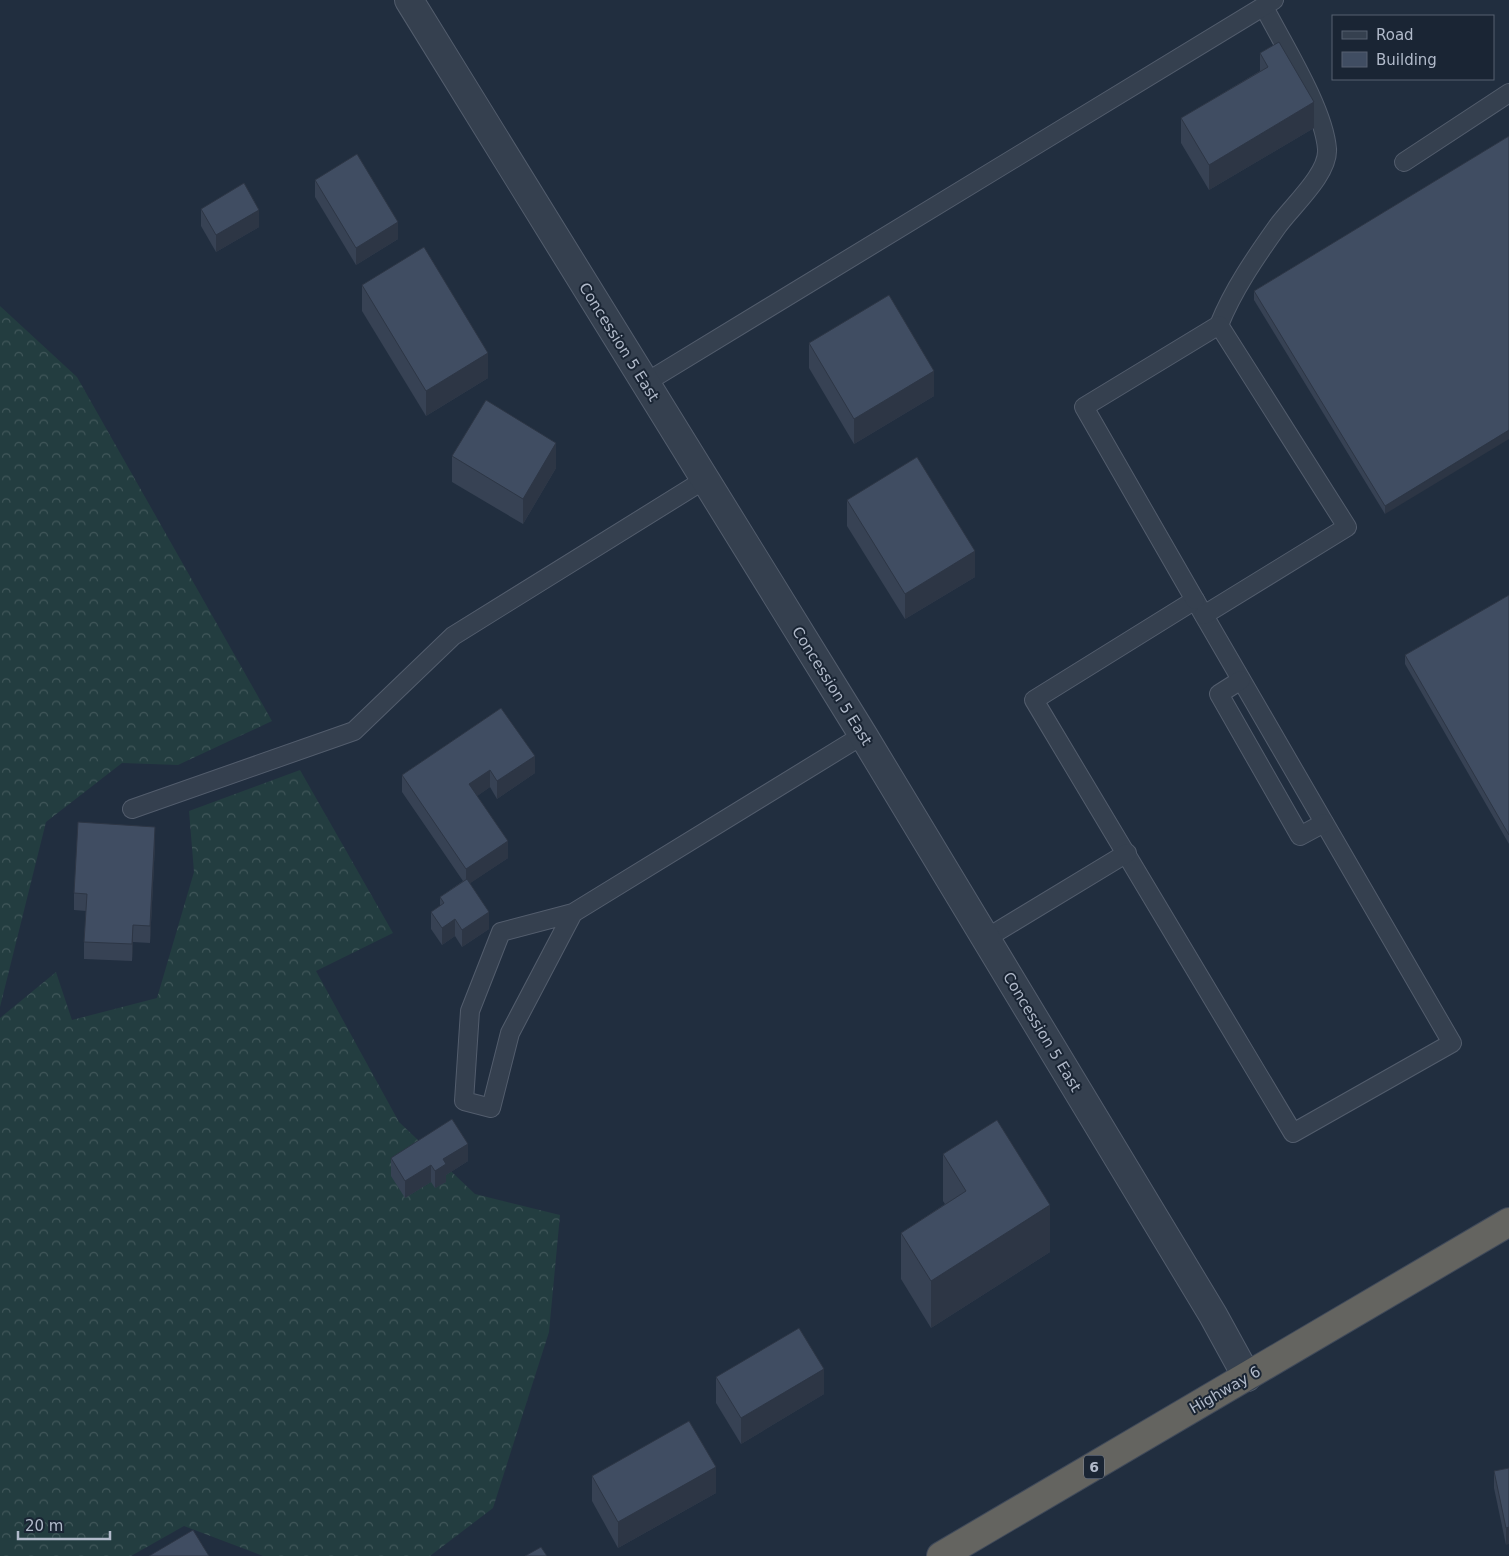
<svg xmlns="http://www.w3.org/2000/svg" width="1509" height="1556" font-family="'DejaVu Sans',sans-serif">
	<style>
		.forest { fill: url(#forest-crowns) }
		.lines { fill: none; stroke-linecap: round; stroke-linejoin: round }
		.service-casing { stroke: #535d6d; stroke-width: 20 }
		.tertiary-casing { stroke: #535d6d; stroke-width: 30 }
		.trunk-casing { stroke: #404a5a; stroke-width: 30 }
		.service { stroke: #35404f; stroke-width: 18 }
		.tertiary { stroke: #35404f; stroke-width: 28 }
		.trunk { stroke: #646460; stroke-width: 28 }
		.wall { fill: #374254 }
		.shaded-wall { fill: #2d3645 }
		.building { fill: #404d62; stroke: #2d3645 }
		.labels { text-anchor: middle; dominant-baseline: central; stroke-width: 4; stroke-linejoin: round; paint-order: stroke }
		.shield { fill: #1a2534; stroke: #848d9d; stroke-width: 1 }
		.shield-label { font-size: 14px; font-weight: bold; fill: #b1baca }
		.street-label { font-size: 15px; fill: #b1baca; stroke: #1a2534 }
	</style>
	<defs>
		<pattern id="forest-crowns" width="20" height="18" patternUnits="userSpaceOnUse" patternTransform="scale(1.25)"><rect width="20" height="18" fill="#233d40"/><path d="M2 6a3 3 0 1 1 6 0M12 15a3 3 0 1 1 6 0" fill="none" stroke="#41575a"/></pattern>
	</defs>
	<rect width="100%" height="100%" fill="#212e3f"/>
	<g class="forest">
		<polygon points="0,306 77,377 272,721 178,765 122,763 46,822 0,1007"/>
		<polygon points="300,770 393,933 316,971 399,1122 475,1194 560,1215 549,1332 493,1508 430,1556 263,1556 184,1526 131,1556 0,1556 0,1018 56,972 72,1020 157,998 194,872 189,811"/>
	</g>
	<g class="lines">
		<defs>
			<g id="service">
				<polyline points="1404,162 1509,93"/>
				<path d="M 1219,325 C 1233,290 1255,258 1277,227 C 1291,207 1329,174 1327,149 C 1324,109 1283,44 1264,7"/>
				<polyline points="645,383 1274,0"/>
				<polygon points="1195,600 1452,1043 1293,1133 1034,700"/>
				<polyline points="1195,600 1084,407 1219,325 1347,527 1204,615"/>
				<polyline points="1241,680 1219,694 1300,836 1324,823"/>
				<polyline points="132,809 354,731 453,636 704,480"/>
				<polyline points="573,913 510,1033 491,1108 464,1101 470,1011 501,932 573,913 863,735"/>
				<polyline points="985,939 1127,853"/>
			</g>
			<polyline id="tertiary" points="409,0 863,735 1213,1315 1247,1377"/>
			<polyline id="trunk" points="941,1556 1509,1222"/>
		</defs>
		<use href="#service" class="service-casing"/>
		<use href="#tertiary" class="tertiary-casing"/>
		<use href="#trunk" class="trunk-casing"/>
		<use href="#service" class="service"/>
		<use href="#tertiary" class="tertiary"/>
		<use href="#trunk" class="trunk"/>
	</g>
	<g class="wall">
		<polygon points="1260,53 1314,128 1209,190 1181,143 1181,118 1260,71"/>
		<polygon points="1509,136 1385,514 1254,300 1254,291"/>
		<polygon points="315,180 398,239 356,265 315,197"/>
		<polygon points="201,209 259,227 216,252 201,226"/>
		<polygon points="362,285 488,378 426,416 362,311"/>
		<polygon points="809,343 934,396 854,444 809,368"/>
		<polygon points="452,456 556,468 523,524 452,482"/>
		<polygon points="847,500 975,577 905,619 847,526"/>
		<polygon points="1509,595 1509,844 1405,664 1405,655"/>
		<polygon points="501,708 535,773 497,799 490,787 477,796 508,858 470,883 489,929 462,947 455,936 442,945 431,929 431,912 440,906 440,897 463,881 402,792 402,775"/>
		<polygon points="155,844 150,943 133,942 132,961 84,959 84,942 86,911 74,910 74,893"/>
		<polygon points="943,1154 1050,1252 931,1328 901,1279 901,1233 945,1204 943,1201"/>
		<polygon points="391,1158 468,1161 446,1175 446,1182 435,1188 431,1182 405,1198 391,1176"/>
		<polygon points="716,1377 824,1394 741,1444 716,1403"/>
		<polygon points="1509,1468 1506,1545 1494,1488 1494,1471"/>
		<polygon points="592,1476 716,1493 618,1548 592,1501"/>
	</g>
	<g class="shaded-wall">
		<polygon points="1314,102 1314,128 1209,190 1209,165"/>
		<polygon points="259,210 259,227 216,252 216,235"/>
		<polygon points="398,222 398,239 356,265 356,248"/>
		<polygon points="488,353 488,378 426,416 426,391"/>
		<polygon points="934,371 934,396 854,444 854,419"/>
		<polygon points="1509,430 1509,439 1385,514 1385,506"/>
		<polygon points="556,443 556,468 523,524 523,499"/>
		<polygon points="975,551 975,577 905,619 905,594"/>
		<polygon points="535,756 535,773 497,799 497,781"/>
		<polygon points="490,770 490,787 469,802 469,784"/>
		<polygon points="155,827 155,844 150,943 150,926"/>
		<polygon points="508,841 508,858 466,886 466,869"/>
		<polygon points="489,912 489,929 462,947 462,930"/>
		<polygon points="455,919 455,936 442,945 442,928"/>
		<polygon points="133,925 133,942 132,961 132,944"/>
		<polygon points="468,1144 468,1161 446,1175 446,1182 435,1188 435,1171 443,1159"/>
		<polygon points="431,1165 431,1182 405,1198 405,1181"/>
		<polygon points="1050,1205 1050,1252 931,1328 931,1281"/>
		<polygon points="824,1369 824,1394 741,1444 741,1418"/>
		<polygon points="716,1467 716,1493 618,1548 618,1522"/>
		<polygon points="1509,1527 1509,1544 1506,1545 1506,1528"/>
	</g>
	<g class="building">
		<polygon points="1279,42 1314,102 1209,165 1181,118 1268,67 1260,53"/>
		<polygon points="1509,136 1509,430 1385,506 1254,291"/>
		<polygon points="357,154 398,222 356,248 315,180"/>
		<polygon points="244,183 259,210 216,235 201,209"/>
		<polygon points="424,247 488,353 426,391 362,285"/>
		<polygon points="889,295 934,371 854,419 809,343"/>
		<polygon points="486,400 556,443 523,499 452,456"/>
		<polygon points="917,457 975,551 905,594 847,500"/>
		<polygon points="1509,595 1509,835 1405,655"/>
		<polygon points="501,708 535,756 497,781 490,770 469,784 508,841 466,869 402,775"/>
		<polygon points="78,822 155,827 150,926 133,925 132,944 84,942 87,894 74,893"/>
		<polygon points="467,879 489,912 462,930 455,919 442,928 431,912 444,903 440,897"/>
		<polygon points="452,1119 468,1144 443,1159 446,1164 435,1171 431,1165 405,1181 391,1158"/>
		<polygon points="997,1120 1050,1205 931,1281 901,1233 966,1191 943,1154"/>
		<polygon points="799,1328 824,1369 741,1418 716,1377"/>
		<polygon points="689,1421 716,1467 618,1522 592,1476"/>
		<polygon points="1509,1468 1509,1527 1506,1528 1494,1471"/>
		<polygon points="193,1530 209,1556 149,1556"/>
		<polygon points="541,1547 547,1556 525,1556"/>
	</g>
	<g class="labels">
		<rect class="shield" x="1084" y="1455.5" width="20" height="23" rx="4"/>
		<g class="shield-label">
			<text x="1094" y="1467">6</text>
		</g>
		<g class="street-label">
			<text transform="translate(619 342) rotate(58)">Concession 5 East</text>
			<text transform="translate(832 686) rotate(58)">Concession 5 East</text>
			<text transform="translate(1042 1032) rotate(59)">Concession 5 East</text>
			<text transform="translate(1225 1390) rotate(-30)">Highway 6</text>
		</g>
	</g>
	<rect x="1332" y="15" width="162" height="65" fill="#1a2534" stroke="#566170"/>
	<rect x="1342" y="31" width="25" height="8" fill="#35404f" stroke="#566170"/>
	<text x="1376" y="40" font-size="15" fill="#b1baca">Road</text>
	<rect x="1342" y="52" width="25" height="15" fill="#404d62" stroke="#566170"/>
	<text x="1376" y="65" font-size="15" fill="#b1baca">Building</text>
	<path d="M18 1531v8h92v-8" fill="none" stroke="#b1baca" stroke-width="2.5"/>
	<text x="25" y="1531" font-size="15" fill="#b1baca" stroke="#1a2534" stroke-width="4" paint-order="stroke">20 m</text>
</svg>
